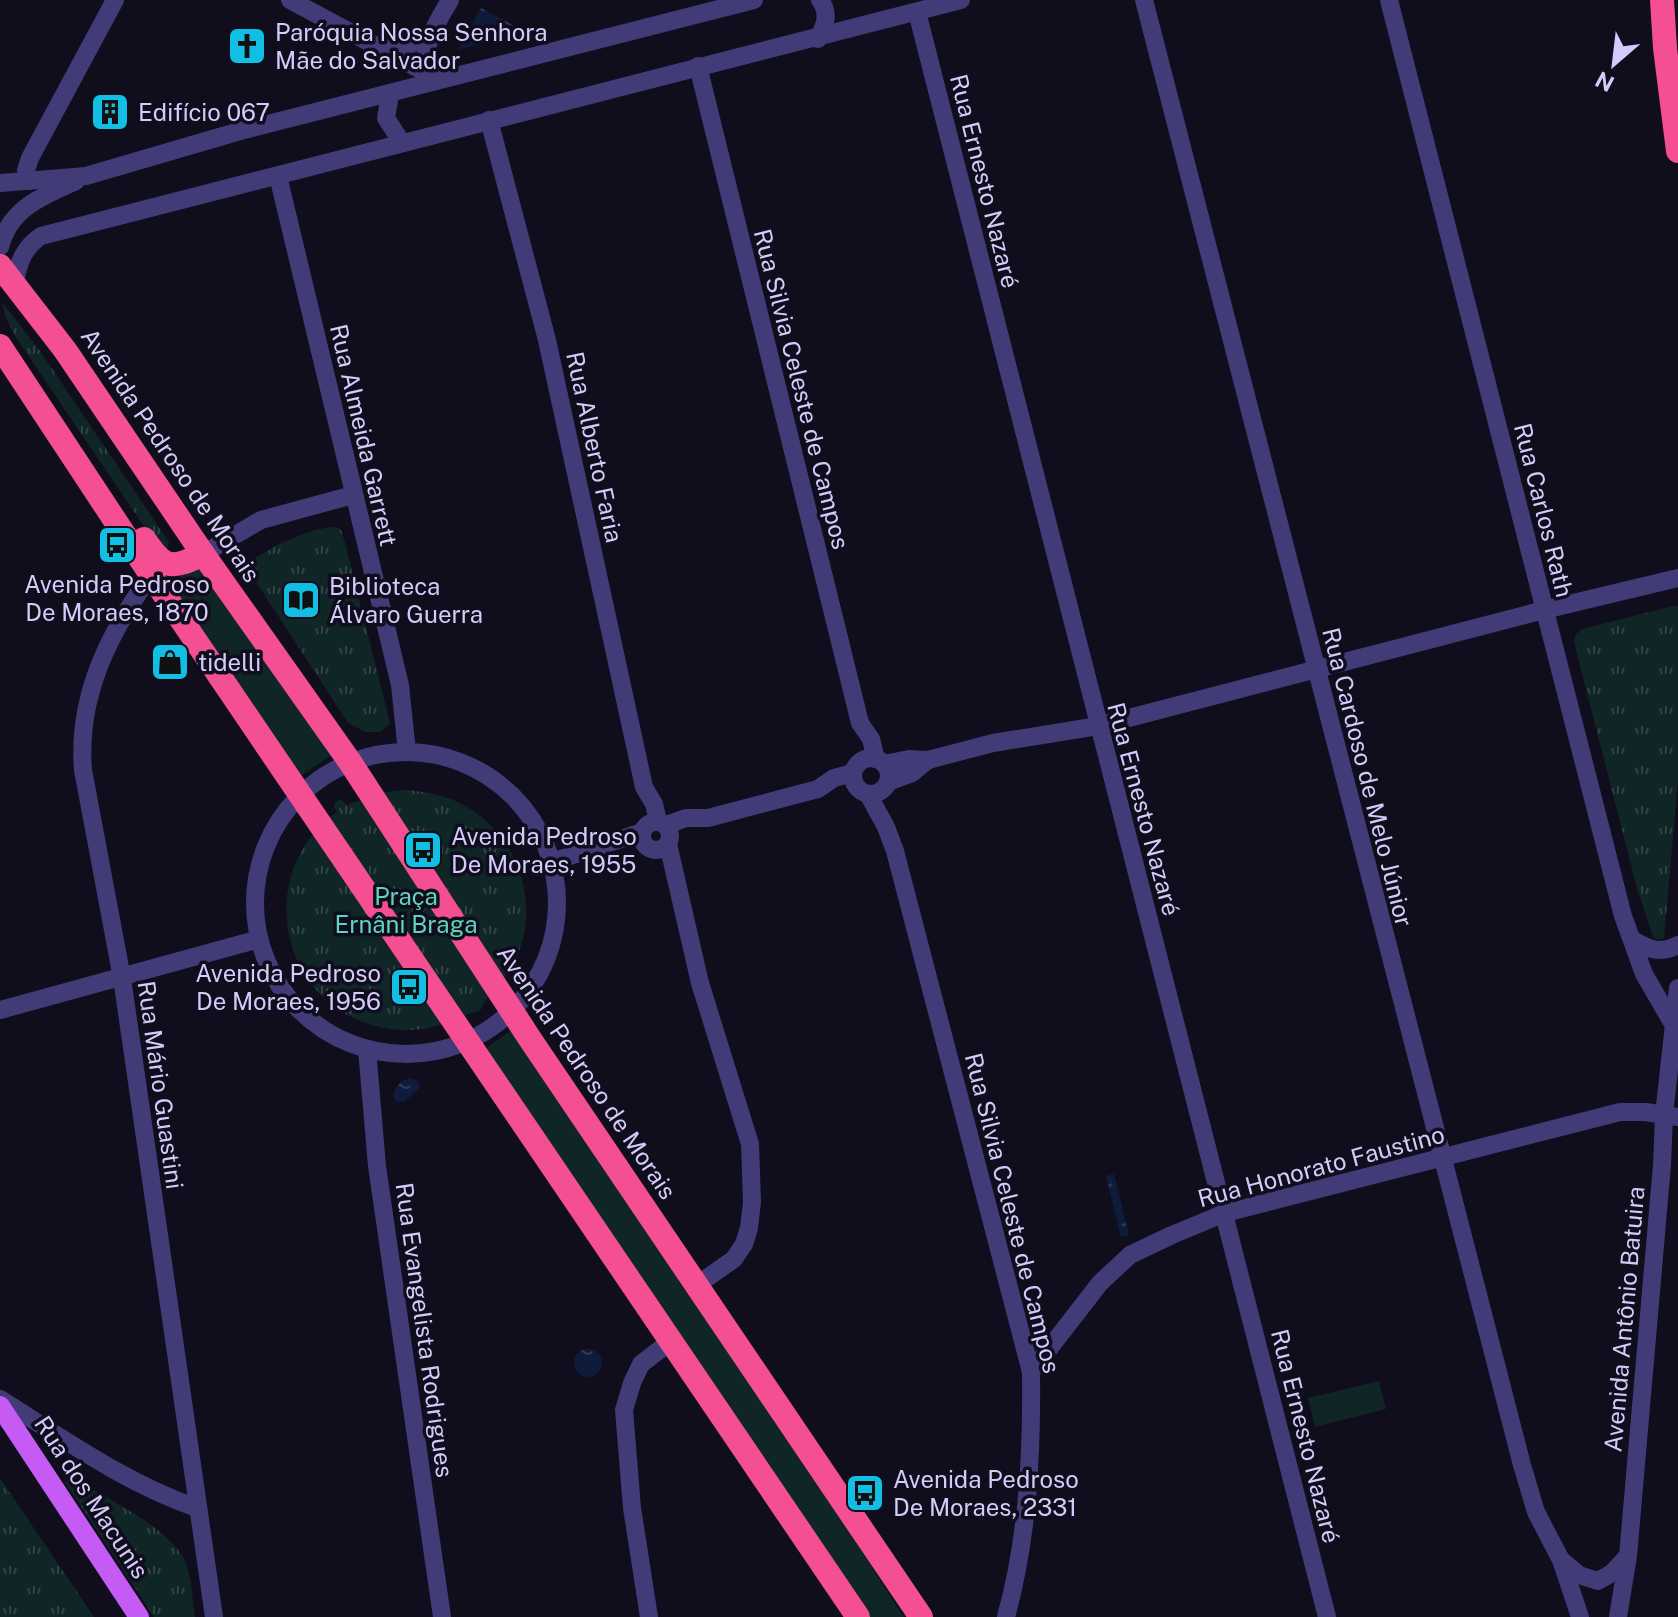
<svg xmlns="http://www.w3.org/2000/svg" width="1678" height="1617" font-family="'Public Sans',sans-serif">
	<style>
		.grass { fill: #102526 }
		.park { fill: url(#park-tufts) }
		.water { fill: url(#water-ripples) }
		.lines { fill: none; stroke-linecap: round; stroke-linejoin: round }
		.minor { stroke: #413b78; stroke-width: 18 }
		.major { stroke: #c55af4; stroke-width: 20 }
		.highway { stroke: #f34f92; stroke-width: 24 }
		.labels { text-anchor: middle; dominant-baseline: central; stroke-width: 7; stroke-linejoin: round; paint-order: stroke }
		.poi-label { font-size: 24px; fill: #d4cbfb; stroke: #100d1c; text-anchor: start }
		.street-label { font-size: 24px; fill: #d4cbfb; stroke: #100d1c }
		.park-label { font-size: 24px; fill: #5ed5c0; stroke: #100d1c }
	</style>
	<defs>
		<pattern id="park-tufts" width="24" height="20" patternUnits="userSpaceOnUse" patternTransform="scale(2)"><rect width="24" height="20" fill="#102526"/><path d="M3 7l-1-3M5 7V3M7 7l1-3M15 17l-1-3M17 17v-4M19 17l1-3" fill="none" stroke="#324346"/></pattern>
		<pattern id="water-ripples" width="26" height="14" patternUnits="userSpaceOnUse" patternTransform="scale(2)"><rect width="26" height="14" fill="#0e1b3a"/><path d="M2 4q2-2 4 0t4 0M15 11q2-2 4 0t4 0" fill="none" stroke="#303b57"/></pattern>
	</defs>
	<rect width="100%" height="100%" fill="#100d1c"/>
	<g class="grass">
		<polygon points="198,565 332,755 299,777 167,583"/>
		<polygon points="514,1028 814,1477 904,1617 866,1617 484,1050"/>
		<polygon points="1379,1381 1386,1409 1315,1427 1308,1398"/>
	</g>
	<g class="park">
		<polygon points="2,302 40,351 169,542 167,550 160,550 15,336 5,316"/>
		<path d="M 336,527 L 341,530 L 345,543 L 390,723 L 381,732 L 365,732 L 348,723 L 249,571 L 251,561 C 273,546 308,528 336,527 Z"/>
		<polygon points="1673,606 1678,606 1678,780 1664,938 1658,940 1653,937 1637,888 1574,642 1576,634 1582,629"/>
		<path d="M 406,790 C 427,792 447,795 465,806 C 517,834 541,902 517,956 C 508,978 486,995 480,1011 C 468,1012 458,1019 446,1023 C 425,1031 401,1032 380,1027 C 278,1004 253,872 337,812 L 334,807 L 335,802 L 340,799 L 347,805 L 385,792 Z"/>
		<polygon points="0,1478 94,1617 0,1617"/>
		<path d="M 73,1478 C 106,1499 167,1525 185,1561 C 192,1577 192,1599 195,1617 L 154,1617 L 65,1482 Z"/>
	</g>
	<g class="water">
		<polygon points="481,8 524,31 458,50"/>
		<path d="M 411,1078 L 419,1082 L 420,1088 L 404,1102 L 397,1102 L 393,1096 C 395,1086 401,1080 411,1078 Z"/>
		<polygon points="1114,1174 1129,1235 1121,1237 1106,1176"/>
		<circle cx="588" cy="1363" r="14"/>
	</g>
	<g class="lines">
		<g class="minor">
			<polyline points="290,0 438,79"/>
			<polyline points="1144,0 1522,1465 1536,1512 1561,1560 1580,1617"/>
			<polyline points="1389,0 1623,916 1644,974 1673,1024 1678,1027"/>
			<polyline points="917,12 1327,1617"/>
			<path d="M 818,39 C 825,26 830,13 820,0"/>
			<polyline points="380,47 411,44 430,34"/>
			<polyline points="698,66 860,723 871,739 876,759"/>
			<path d="M 425,73 C 422,45 437,23 450,0"/>
			<polyline points="390,94 386,118 402,143"/>
			<polyline points="489,120 547,340 644,787 654,804 658,821"/>
			<polyline points="278,176 400,685 407,752"/>
			<polyline points="29,181 26,170 30,158 115,0"/>
			<polyline points="0,183 86,176 240,131 754,0"/>
			<path d="M 0,247 C 10,208 43,196 76,181"/>
			<path d="M 15,283 C 18,263 24,247 41,236 L 961,0"/>
			<polyline points="203,554 261,520 353,495"/>
			<path d="M 151,575 C 109,633 77,696 83,770 L 122,978 L 214,1617"/>
			<circle cx="406" cy="903" r="151"/>
			<circle cx="871" cy="776" r="18"/>
			<polyline points="884,764 909,759 928,760 993,743 1098,726 1544,610 1678,578"/>
			<polyline points="888,782 912,773 928,760"/>
			<path d="M 868,794 L 886,827 L 895,851 L 1031,1372 C 1032,1454 1028,1537 1006,1617"/>
			<circle cx="656" cy="836" r="14"/>
			<polyline points="666,825 686,818 708,818 818,789 834,778 853,773"/>
			<polyline points="668,844 700,983 750,1144 752,1202 749,1228 744,1244 734,1259 697,1285"/>
			<polyline points="552,862 642,832"/>
			<path d="M 1633,940 C 1649,950 1661,954 1678,945"/>
			<polyline points="0,1010 259,939"/>
			<polyline points="367,1049 377,1166 442,1617"/>
			<polyline points="1031,1372 1100,1283 1130,1255 1172,1235 1225,1213 1620,1112 1646,1112 1678,1117"/>
			<path d="M 0,1399 C 64,1439 125,1483 197,1508"/>
			<polyline points="1561,1560 1579,1575 1598,1581 1612,1573 1627,1557"/>
			<polyline points="649,1617 632,1508 624,1410 632,1383 641,1364 671,1341"/>
			<polyline points="1618,1617 1628,1556 1662,1165 1664,1115 1678,988"/>
		</g>
		<polyline class="major" points="0,1406 139,1617"/>
		<g class="highway">
			<polyline points="1662,0 1665,48 1678,151"/>
			<polyline points="0,266 65,350 203,554 350,762 530,1039 921,1617"/>
			<polyline points="0,346 151,575 858,1617"/>
			<path d="M 144,539 C 164,569 171,570 203,554"/>
		</g>
	</g>
	<defs>
		<symbol id="church-square" viewBox="-11 -11 22 22"><rect x="-9" y="-9" width="18" height="18" rx="4" fill="#10bfe3" stroke="#100d1c"/><path d="M-1.2-6h2.4v3.5h3.3v2.4h-3.3V6h-2.4V-.1h-3.3v-2.4h3.3Z" fill="#111"/></symbol>
		<symbol id="building-square" viewBox="-11 -11 22 22"><rect x="-9" y="-9" width="18" height="18" rx="4" fill="#10bfe3" stroke="#100d1c"/><path d="M-4-6H4V6H1V3H-1V6H-4ZM-2.5-4.3h1.7v1.8h-1.7ZM.8-4.3h1.7v1.8H.8ZM-2.5-1h1.7V.8h-1.7ZM.8-1h1.7V.8H.8Z" fill="#111"/></symbol>
		<symbol id="bus-square" viewBox="-11 -11 22 22"><rect x="-9" y="-9" width="18" height="18" rx="4" fill="#10bfe3" stroke="#100d1c"/><path d="M-5-6H5V4H4V6H2V4H-2V6H-4V4H-5ZM-3.5-4V0h7V-4ZM-3.5 1.2v1.5H-2V1.2ZM2 1.2v1.5H3.5V1.2Z" fill="#111"/></symbol>
		<symbol id="library-square" viewBox="-11 -11 22 22"><rect x="-9" y="-9" width="18" height="18" rx="4" fill="#10bfe3" stroke="#100d1c"/><path d="M-6-4Q-3-5.5-.7-3.5V5Q-3 3-6 4ZM6-4Q3-5.5 .7-3.5V5Q3 3 6 4Z" fill="#111"/></symbol>
		<symbol id="shop-square" viewBox="-11 -11 22 22"><rect x="-9" y="-9" width="18" height="18" rx="4" fill="#10bfe3" stroke="#100d1c"/><path d="M-5-2.5h2.3a2.7 3.5 0 0 1 5.4 0H5L5.5 6h-11ZM-1.5-2.5h3a1.5 2.3 0 0 0-3 0Z" fill="#111"/></symbol>
	</defs>
	<g fill-rule="evenodd">
		<use href="#church-square" x="225" y="24" width="44" height="44"/>
		<use href="#building-square" x="88" y="90" width="44" height="44"/>
		<use href="#bus-square" x="95" y="523" width="44" height="44"/>
		<use href="#library-square" x="279" y="578" width="44" height="44"/>
		<use href="#shop-square" x="148" y="640" width="44" height="44"/>
		<use href="#bus-square" x="401" y="828" width="44" height="44"/>
		<use href="#bus-square" x="387" y="965" width="44" height="44"/>
		<use href="#bus-square" x="843" y="1471" width="44" height="44"/>
	</g>
	<g class="labels">
		<g class="poi-label">
			<text x="275" y="32">Paróquia Nossa Senhora<tspan x="275" dy="28">Mãe do Salvador</tspan></text>
			<text x="138" y="112">Edifício 067</text>
			<text x="117" y="584" text-anchor="middle">Avenida Pedroso<tspan x="117" dy="28">De Moraes, 1870</tspan></text>
			<text x="329" y="586">Biblioteca<tspan x="329" dy="28">Álvaro Guerra</tspan></text>
			<text x="198" y="662">tidelli</text>
			<text x="451" y="836">Avenida Pedroso<tspan x="451" dy="28">De Moraes, 1955</tspan></text>
			<text x="381" y="973" text-anchor="end">Avenida Pedroso<tspan x="381" dy="28">De Moraes, 1956</tspan></text>
			<text x="893" y="1479">Avenida Pedroso<tspan x="893" dy="28">De Moraes, 2331</tspan></text>
		</g>
		<g class="street-label">
			<text transform="translate(985 181) rotate(76)">Rua Ernesto Nazaré</text>
			<text transform="translate(802 389) rotate(76)">Rua Silvia Celeste de Campos</text>
			<text transform="translate(364 435) rotate(77)">Rua Almeida Garrett</text>
			<text transform="translate(595 447) rotate(78)">Rua Alberto Faria</text>
			<text transform="translate(171 455) rotate(56)">Avenida Pedroso de Morais</text>
			<text transform="translate(1544 510) rotate(76)">Rua Carlos Rath</text>
			<text transform="translate(1368 777) rotate(76)">Rua Cardoso de Melo Júnior</text>
			<text transform="translate(1144 809) rotate(75)">Rua Ernesto Nazaré</text>
			<text transform="translate(587 1072) rotate(56)">Avenida Pedroso de Morais</text>
			<text transform="translate(161 1085) rotate(82)">Rua Mário Guastini</text>
			<text transform="translate(1321 1166) rotate(-15)">Rua Honorato Faustino</text>
			<text transform="translate(1013 1213) rotate(76)">Rua Silvia Celeste de Campos</text>
			<text transform="translate(1624 1319) rotate(-85)">Avenida Antônio Batuira</text>
			<text transform="translate(425 1330) rotate(82)">Rua Evangelista Rodrigues</text>
			<text transform="translate(1306 1436) rotate(76)">Rua Ernesto Nazaré</text>
			<text transform="translate(92 1497) rotate(57)">Rua dos Macunis</text>
		</g>
		<g class="park-label">
			<text x="406" y="896">Praça<tspan x="406" dy="28">Ernâni Braga</tspan></text>
		</g>
	</g>
	<g transform="translate(1614 64) rotate(208)" stroke="#100d1c" stroke-width="6" paint-order="stroke">
	<path d="M0-6L14 30L0 20L-14 30Z" fill="#d4cbfb"/>
	<text y="-12" font-size="22" font-weight="bold" text-anchor="middle" fill="#d4cbfb">N</text>
	</g>
</svg>
